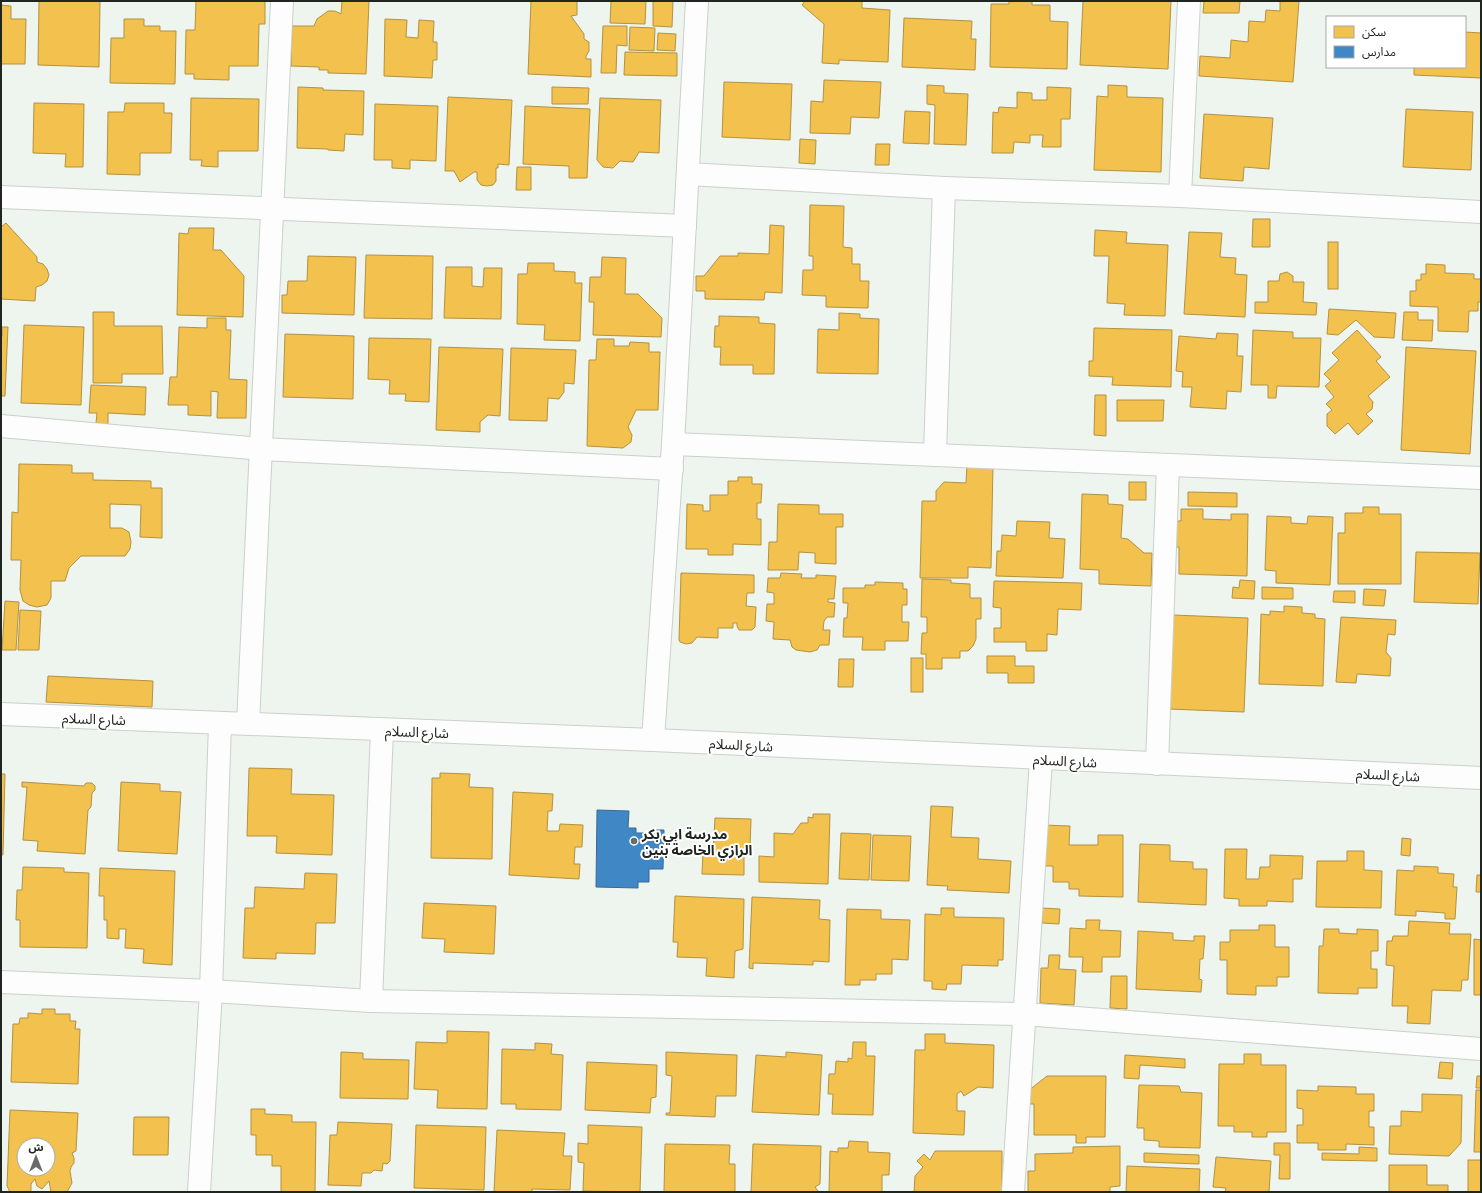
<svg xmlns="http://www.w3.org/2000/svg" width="1482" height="1193" font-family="Literata,'Noto Sans Arabic',serif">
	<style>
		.homes { fill: #f2c14e; stroke: #b39240; fill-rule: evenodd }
		.schools { fill: #3f88c5; stroke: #366a94 }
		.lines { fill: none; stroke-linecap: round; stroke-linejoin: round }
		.minor-casing { stroke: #cbd0cb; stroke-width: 24 }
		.minor { stroke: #fcfdfc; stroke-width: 22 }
		.poi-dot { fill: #686d68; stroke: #fff; stroke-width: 1.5 }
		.labels { text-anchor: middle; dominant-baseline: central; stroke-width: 4; stroke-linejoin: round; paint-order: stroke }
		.street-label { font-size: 14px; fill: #202520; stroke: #fff }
		.poi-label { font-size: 14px; font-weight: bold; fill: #202520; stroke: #fff; text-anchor: start }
	</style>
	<rect width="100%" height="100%" fill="#eef4ee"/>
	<g class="homes">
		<polygon points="39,1 100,1 99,67 38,65"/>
		<polygon points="196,1 265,1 265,24 259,24 258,66 229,66 229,80 194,79 194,74 185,74 186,30 195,30"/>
		<polygon points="342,1 369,1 366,74 328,73 328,70 319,70 319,67 291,66 292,26 314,26 317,19 328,11 335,11 341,14"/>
		<polygon points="531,1 577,1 577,15 571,16 584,34 584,39 589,42 589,51 586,56 586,59 591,59 591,77 528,74"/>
		<polygon points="611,1 646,1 645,24 610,23"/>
		<polygon points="653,1 673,1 672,27 653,26"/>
		<polygon points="805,1 862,1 862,8 890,10 888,62 839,60 839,64 822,63 824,24 802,5"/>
		<polygon points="1009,1 1032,1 1032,5 1050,5 1050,21 1068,22 1067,69 990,67 991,4 1009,4"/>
		<polygon points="1083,1 1171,1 1168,69 1080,65"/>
		<polygon points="1204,1 1240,1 1239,13 1203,13"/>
		<polygon points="1280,1 1299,1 1293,82 1199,76 1200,56 1230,58 1231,40 1248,42 1249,21 1265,22 1266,10 1280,11"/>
		<polygon points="1,5 11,6 11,19 26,19 25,64 1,64"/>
		<polygon points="904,18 972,21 971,39 976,39 975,70 902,67"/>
		<polygon points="124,19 144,19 144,26 160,26 160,31 176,31 175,84 110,83 111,38 124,38"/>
		<polygon points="385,19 407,20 406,37 418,38 419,20 434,21 433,42 437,42 437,60 433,60 432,78 384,76"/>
		<polygon points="603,26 627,26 627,46 617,45 616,73 601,73"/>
		<polygon points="630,27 655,28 654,51 629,50"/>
		<polygon points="1465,32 1481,33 1481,78 1414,75 1414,67 1465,67"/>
		<polygon points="658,33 676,34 675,51 657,50"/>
		<polygon points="625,52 677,53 677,76 624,75"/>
		<polygon points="824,80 881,82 879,118 851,117 850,134 810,133 811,101 823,102"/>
		<polygon points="724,82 792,84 790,140 722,137"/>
		<polygon points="927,85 944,86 944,93 968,94 966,145 934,144 935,105 927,104"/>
		<polygon points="1108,85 1127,86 1127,97 1163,98 1161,172 1094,170 1097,96 1108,97"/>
		<polygon points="298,87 323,88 323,90 364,91 363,135 345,134 344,151 328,150 328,149 297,148"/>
		<polygon points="552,87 589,88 588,104 552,104"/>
		<polygon points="1047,87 1071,88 1070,119 1061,119 1061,147 1042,147 1043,135 1030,135 1030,143 1014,142 1013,153 992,153 993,112 998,113 999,107 1017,108 1017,92 1032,93 1032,100 1047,100"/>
		<polygon points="448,97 512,100 509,165 498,164 498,168 496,168 496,181 493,185 487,186 481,185 477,180 477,172 474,172 460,182 454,171 445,171"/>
		<polygon points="191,98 259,99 258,151 218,151 218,167 201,166 202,160 190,160"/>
		<polygon points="600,98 661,100 659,153 639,152 633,162 620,161 613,168 603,167 597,160"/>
		<polygon points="34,103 84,104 83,167 65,167 66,154 33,153"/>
		<polygon points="125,103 164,103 164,113 172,113 171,153 140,153 140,175 107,174 108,112 124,112"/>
		<polygon points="375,104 438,106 436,161 410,160 410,169 392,168 392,160 374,160"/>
		<polygon points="525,106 590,109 587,178 569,178 569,166 523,164"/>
		<polygon points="1406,109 1473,112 1471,170 1403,167"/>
		<polygon points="905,111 930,112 929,144 903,143"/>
		<polygon points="1204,114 1273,118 1269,169 1244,167 1243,181 1200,178"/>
		<polygon points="800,139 816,140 815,164 799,163"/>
		<polygon points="876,144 890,144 889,165 875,165"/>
		<polygon points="517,167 531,167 531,190 516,190"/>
		<polygon points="810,205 844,206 843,247 852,248 852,264 860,264 860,281 869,281 868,308 826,307 826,296 802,295 803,270 813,270 813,256 809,256"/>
		<polygon points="1253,219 1270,219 1270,247 1252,247"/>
		<polygon points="6,223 37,257 37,262 43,264 47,269 49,275 47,281 42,285 36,287 35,301 1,299 1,227"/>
		<polygon points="770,225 784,226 782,293 765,292 764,300 705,299 705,291 696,291 696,276 704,276 720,256 738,256 738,253 769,254"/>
		<polygon points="189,228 214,228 213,250 221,250 244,276 243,317 177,315 179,233 188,234"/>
		<polygon points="1095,230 1127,232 1126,243 1168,245 1165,316 1124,315 1125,304 1107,303 1109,256 1094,256"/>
		<polygon points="1189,232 1222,233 1220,257 1236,258 1235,274 1247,275 1245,317 1184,314"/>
		<rect x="1328" y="242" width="10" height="47"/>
		<polygon points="366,255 433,256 432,319 364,318"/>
		<polygon points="308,256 356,257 354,315 282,313 282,295 287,295 288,281 307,281"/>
		<polygon points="602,257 626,258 625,294 638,294 662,318 661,337 593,335 594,302 589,302 590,277 601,277"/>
		<polygon points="528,263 554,263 554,271 575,272 575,283 582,283 580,341 544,340 545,325 517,324 518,274 527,274"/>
		<polygon points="1426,264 1445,265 1445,273 1474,274 1474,279 1481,279 1481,302 1478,302 1478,311 1469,311 1468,332 1438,331 1438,307 1410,306 1410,291 1416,291 1416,280 1421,280 1421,274 1426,274"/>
		<polygon points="446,267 472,267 472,286 483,287 484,268 502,268 501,319 444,318"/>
		<polygon points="1287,272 1293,276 1293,282 1304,282 1303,302 1317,303 1316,315 1255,313 1255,302 1268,302 1268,281 1279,281 1280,274"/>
		<polygon points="1329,309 1396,313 1394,338 1374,337 1356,320 1338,335 1327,334"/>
		<polygon points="93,312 114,312 114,326 162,326 163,374 122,374 122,383 93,383"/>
		<polygon points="1404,312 1418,312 1418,320 1433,320 1432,341 1402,340"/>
		<polygon points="839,313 860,314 860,318 879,319 878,374 817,373 818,329 839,330"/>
		<polygon points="719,316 759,317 759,323 775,324 774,374 753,374 753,365 720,365 721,347 714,347 715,326 719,326"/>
		<polygon points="207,318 226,318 226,330 231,330 229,379 247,380 246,418 217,418 218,392 211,391 211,416 188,415 188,405 168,405 170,377 177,377 179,327 207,328"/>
		<polygon points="24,325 84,327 81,405 21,403"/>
		<polygon points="2,327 8,327 5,396 1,396 1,336 2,336"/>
		<polygon points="1094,328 1172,330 1171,387 1112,385 1113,377 1089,376 1089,361 1093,361"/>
		<polygon points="1253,330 1293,332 1293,338 1321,338 1319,387 1277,386 1276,398 1268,398 1268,385 1251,385"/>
		<polygon points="1357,330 1381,357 1376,361 1390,377 1368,396 1373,402 1372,409 1366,414 1373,421 1358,435 1348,423 1335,434 1327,426 1327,414 1332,410 1326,404 1334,397 1325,386 1331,381 1324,374 1339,360 1332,353"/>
		<polygon points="1217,333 1238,334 1237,356 1243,356 1241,392 1227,391 1226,409 1190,407 1192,387 1182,387 1183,372 1176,371 1179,336 1216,339"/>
		<polygon points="285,334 354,336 353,399 283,397"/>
		<polygon points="369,338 431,339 429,402 405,401 406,394 389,394 390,380 368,379"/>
		<polygon points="597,339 614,339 614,346 629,346 630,342 649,343 649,352 660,352 658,410 636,410 628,427 632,435 631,442 623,448 587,446 589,360 596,360"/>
		<polygon points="439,347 503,349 500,416 488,415 480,422 480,432 436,430"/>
		<polygon points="1406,347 1476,351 1470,454 1401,450"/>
		<polygon points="511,348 576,350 574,384 564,383 564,392 559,399 548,398 547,421 509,420"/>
		<polygon points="91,385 146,387 145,415 108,413 108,424 96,423 97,413 89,413"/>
		<polygon points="1095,395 1106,395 1106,436 1094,435"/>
		<polygon points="1117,400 1164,400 1163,421 1117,421"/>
		<polygon points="19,464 72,465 72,473 93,473 93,480 151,481 151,488 162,488 162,538 140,537 141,505 110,504 110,528 122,528 129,532 131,542 130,549 125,556 81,556 69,568 65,581 51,581 51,598 47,605 37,607 29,605 23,601 20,590 21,560 11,560 12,512 18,513"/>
		<polygon points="967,464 993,465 991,568 968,567 968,578 920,578 922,501 936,501 936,491 944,482 966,483"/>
		<polygon points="738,477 752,477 752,484 762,484 761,503 757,503 757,519 761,519 761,545 733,544 733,555 708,555 708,549 686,549 687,504 703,505 703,511 710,511 710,495 728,495 728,481 738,481"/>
		<rect x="1129" y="482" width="17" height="18"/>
		<polygon points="1188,492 1237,493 1237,507 1188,506"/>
		<polygon points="1082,494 1108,495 1108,504 1123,505 1121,538 1128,539 1144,553 1152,553 1151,586 1099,584 1099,570 1080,569"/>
		<polygon points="778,504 819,505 819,514 843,514 843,527 836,527 836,564 815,563 815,553 799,552 798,570 768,570 769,542 777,542"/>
		<polygon points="1363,507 1379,507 1379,514 1401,514 1401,584 1338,584 1338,533 1345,533 1345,513 1363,513"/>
		<polygon points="1181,509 1203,509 1203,519 1231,520 1231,514 1248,514 1247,576 1179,574 1179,547 1175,547 1175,521 1181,521"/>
		<polygon points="1267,516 1291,517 1291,523 1307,524 1308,516 1333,517 1330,585 1276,583 1276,571 1265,570"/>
		<polygon points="1017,521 1050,522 1049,538 1065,539 1063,578 996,576 997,551 1001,551 1002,535 1016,536"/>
		<polygon points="1416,552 1480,553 1478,604 1414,602"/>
		<polygon points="681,573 754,575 754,593 747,593 746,606 756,607 755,627 752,630 739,630 737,626 737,623 733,623 733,628 718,628 718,638 697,637 692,643 686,644 680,642 679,640"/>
		<polygon points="781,573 802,574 801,578 816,578 816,575 836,576 834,599 828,599 828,602 835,603 834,617 827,617 824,621 823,630 830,630 829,645 820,645 817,650 810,652 796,650 792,647 790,640 773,639 774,622 766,621 767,604 774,604 774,593 767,592 768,578 780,578"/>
		<polygon points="922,579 951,580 951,583 970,584 970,598 981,598 981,619 976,619 976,639 973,646 968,651 960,651 960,658 942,658 942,669 926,669 926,654 921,654 922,633 927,633 927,617 921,617"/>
		<polygon points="1240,580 1255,581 1254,599 1232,598 1233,587 1239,588"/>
		<polygon points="994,581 1082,583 1081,610 1058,609 1057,635 1047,634 1047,651 1026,651 1026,642 994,642 994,628 1001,628 1001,608 993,607"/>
		<polygon points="875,582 903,583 903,589 907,589 907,605 902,605 902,622 909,622 908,641 885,641 885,650 862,650 863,637 843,637 844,618 847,618 848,603 843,603 843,588 865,588 865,585 875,585"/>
		<polygon points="1262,587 1293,588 1293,599 1262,599"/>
		<polygon points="1364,589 1386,590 1384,606 1363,605"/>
		<polygon points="1334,591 1355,591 1355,603 1333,602"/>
		<polygon points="5,601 19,602 16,650 2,650"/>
		<polygon points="1284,606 1302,607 1302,613 1315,614 1315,618 1325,619 1323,686 1259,684 1261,614 1270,615 1270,611 1284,612"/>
		<polygon points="20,610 41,611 39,650 18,650"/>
		<polygon points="1173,615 1248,618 1244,712 1169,709"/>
		<polygon points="1341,617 1396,620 1395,635 1388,634 1386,652 1391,658 1390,676 1357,674 1356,683 1336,682"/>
		<polygon points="987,656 1015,656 1015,666 1034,666 1034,683 1008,683 1008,673 987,673"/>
		<rect x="911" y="658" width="12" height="34"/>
		<polygon points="839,659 854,659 853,687 838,687"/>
		<polygon points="48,676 153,681 152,707 46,702"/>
		<polygon points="249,768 292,769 291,794 334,795 332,855 276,853 277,836 247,836"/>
		<polygon points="440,773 470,774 469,787 493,788 492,859 431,858 432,778 440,778"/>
		<polygon points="1,774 5,774 3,855 1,855"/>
		<polygon points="22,782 84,786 86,783 92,783 95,786 95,790 92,793 91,807 88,810 85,854 37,851 38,841 23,840 27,787 22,787"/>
		<polygon points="121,782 160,784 160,791 181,792 177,854 118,851"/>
		<polygon points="513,792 553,794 552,811 548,811 547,831 559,831 560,824 583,825 582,847 575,847 574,864 580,864 579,879 509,875"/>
		<polygon points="931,806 953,807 951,837 979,838 978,859 1011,861 1009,893 947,890 948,886 927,885"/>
		<polygon points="813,814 830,814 828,884 759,882 759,856 774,857 774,833 793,834 801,823 808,823 808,817 813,818"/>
		<polygon points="715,818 751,819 750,847 744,847 744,875 702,874 703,852 713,853"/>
		<polygon points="1043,825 1070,826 1069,845 1098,845 1098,835 1123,835 1123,897 1079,896 1079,889 1069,889 1069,882 1053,882 1053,866 1042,866"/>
		<polygon points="841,833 871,834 869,880 839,879"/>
		<polygon points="873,835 911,836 909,881 871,880"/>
		<polygon points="1402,838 1411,839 1410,856 1401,855"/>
		<polygon points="1140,844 1170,845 1170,861 1193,862 1193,869 1207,869 1206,905 1138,902"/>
		<polygon points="1225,849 1247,849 1246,879 1259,879 1260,867 1270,867 1270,855 1303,856 1302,879 1293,879 1293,902 1267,901 1267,906 1239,906 1239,899 1224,898"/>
		<polygon points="1347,851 1364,851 1364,870 1382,871 1381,908 1316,907 1317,861 1347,861"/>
		<polygon points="1414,866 1438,867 1438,873 1454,874 1453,887 1457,887 1455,919 1445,919 1445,913 1416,911 1416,916 1395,915 1397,870 1414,871"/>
		<polygon points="23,867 64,868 64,872 89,873 87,948 20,947 20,920 16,920 17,890 22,890"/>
		<polygon points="100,868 175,871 172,965 143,963 144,949 125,948 126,929 119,929 119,939 107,938 107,920 104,920 104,896 99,896"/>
		<polygon points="305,873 337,874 335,923 316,923 315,954 276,953 276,959 243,958 245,908 254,908 255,887 304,889"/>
		<polygon points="1477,875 1481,875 1481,892 1476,892"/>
		<polygon points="675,896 744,899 743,949 735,951 734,978 706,976 707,958 677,957 678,942 673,942"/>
		<polygon points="752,897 820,900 819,919 830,920 829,962 813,961 813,965 753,963 753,969 749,968"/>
		<polygon points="424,903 496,906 494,954 444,952 445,939 422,938"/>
		<polygon points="941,908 954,908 954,917 1004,918 1003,960 998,960 998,966 962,965 961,984 947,984 946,990 932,989 932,981 924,981 925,914 941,915"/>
		<polygon points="1042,908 1060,909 1059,924 1042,923"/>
		<polygon points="847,909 881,910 881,919 910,920 908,960 892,959 892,974 876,974 876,980 860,980 860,985 845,985"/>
		<polygon points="1086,920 1100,920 1099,930 1121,931 1120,957 1102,957 1102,972 1082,972 1083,957 1069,957 1070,928 1086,929"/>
		<polygon points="1409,921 1450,923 1449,934 1471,934 1468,980 1462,980 1461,991 1432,990 1430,1024 1407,1023 1408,1006 1392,1006 1394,966 1386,965 1387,941 1392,941 1393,936 1408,936"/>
		<polygon points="1259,925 1275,925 1275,947 1289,947 1289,977 1277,977 1277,986 1256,986 1256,995 1227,994 1227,960 1220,960 1220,942 1230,942 1230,930 1259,930"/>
		<polygon points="1324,929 1339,929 1339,933 1357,934 1357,929 1378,930 1378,951 1371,951 1371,969 1377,969 1377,988 1358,988 1358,994 1318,993 1319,946 1323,946"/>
		<polygon points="1138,931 1173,933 1173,940 1194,941 1194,936 1205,936 1203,959 1200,959 1199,979 1202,980 1201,992 1136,989"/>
		<polygon points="1474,939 1481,940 1481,995 1474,995"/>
		<polygon points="1049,955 1060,955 1059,969 1076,970 1074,1005 1040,1003 1041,968 1048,968"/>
		<polygon points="1111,976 1127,976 1127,1009 1110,1008"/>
		<polygon points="42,1009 55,1009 55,1014 70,1014 70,1021 76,1021 75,1029 80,1029 78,1084 11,1082 13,1024 19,1024 20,1018 28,1018 28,1013 42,1014"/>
		<polygon points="447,1031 489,1032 487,1109 437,1108 438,1090 414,1089 416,1042 447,1043"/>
		<polygon points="925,1034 945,1034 945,1043 994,1045 993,1088 978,1087 964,1096 961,1091 957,1094 957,1111 965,1111 964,1135 913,1133 915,1050 925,1050"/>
		<polygon points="853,1042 866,1042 866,1056 875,1056 873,1115 832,1114 833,1094 828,1094 829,1074 835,1074 836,1061 848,1062 848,1058 852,1059"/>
		<polygon points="535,1043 552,1044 551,1054 563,1055 561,1110 516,1109 516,1104 501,1104 502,1049 535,1050"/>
		<polygon points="341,1052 363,1053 363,1059 409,1060 408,1099 340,1098"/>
		<polygon points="666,1052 737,1055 736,1096 716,1096 715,1117 666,1115 666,1113 670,1113 672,1076 666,1075"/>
		<polygon points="786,1052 822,1055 819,1115 752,1112 756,1055 786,1057"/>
		<polygon points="1244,1054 1261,1054 1261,1065 1286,1065 1286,1132 1267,1132 1267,1137 1252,1137 1252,1132 1234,1132 1234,1126 1218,1126 1219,1064 1244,1064"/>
		<polygon points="1125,1055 1185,1059 1185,1068 1140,1065 1139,1079 1124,1078"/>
		<polygon points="587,1062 657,1065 656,1097 651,1098 650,1113 585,1110"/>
		<polygon points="1440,1062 1453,1063 1452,1079 1438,1078"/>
		<polygon points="1047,1076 1106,1076 1105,1137 1086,1137 1086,1143 1076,1143 1076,1135 1034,1135 1034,1104 1028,1104 1028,1091"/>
		<polygon points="1477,1076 1481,1076 1481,1088 1476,1088"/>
		<polygon points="1139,1085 1179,1086 1181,1092 1202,1093 1200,1148 1159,1147 1159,1141 1144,1140 1144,1128 1137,1128"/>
		<polygon points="1318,1086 1356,1087 1356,1094 1374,1094 1374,1111 1369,1111 1369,1127 1374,1127 1374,1145 1346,1144 1346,1150 1318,1150 1318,1143 1297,1143 1297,1125 1303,1125 1303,1109 1297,1108 1297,1090 1318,1091"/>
		<polygon points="1476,1090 1481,1090 1481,1152 1474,1152"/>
		<polygon points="1422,1094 1462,1095 1461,1143 1449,1156 1389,1154 1390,1126 1401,1126 1401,1111 1422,1112"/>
		<polygon points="251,1109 265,1109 265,1114 292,1115 292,1122 316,1122 315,1192 281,1192 281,1166 272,1166 272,1155 256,1155 256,1135 251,1135"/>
		<path d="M 10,1110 L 78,1113 L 76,1151 L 72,1153 L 74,1158 L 74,1163 L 71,1167 L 70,1171 L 72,1183 L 67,1192 L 51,1192 L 49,1181 L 42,1189 L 37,1186 L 35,1179 L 31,1184 L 31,1192 L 10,1192 L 7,1186 ZM 24,1145 L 48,1145 L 48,1169 L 24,1169 Z"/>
		<polygon points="134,1117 169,1117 168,1155 133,1155"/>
		<polygon points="338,1122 392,1124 390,1161 387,1164 383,1163 382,1171 374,1170 371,1173 362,1173 361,1186 328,1185 330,1135 337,1135"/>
		<polygon points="416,1125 486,1127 484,1190 414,1188"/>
		<polygon points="588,1125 642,1127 640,1192 583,1191 584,1163 578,1162 578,1143 588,1144"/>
		<polygon points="497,1130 565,1133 563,1156 572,1156 570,1190 532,1189 532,1192 494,1192"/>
		<polygon points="849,1141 868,1142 868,1152 890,1153 889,1175 882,1175 882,1192 829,1192 830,1151 838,1152 838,1148 848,1148"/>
		<polygon points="1274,1143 1290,1143 1290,1179 1279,1179 1280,1155 1274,1155"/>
		<polygon points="665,1144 730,1145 729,1164 735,1164 735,1192 664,1192"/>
		<polygon points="753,1144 821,1146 820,1184 815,1187 818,1191 817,1192 751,1192"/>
		<polygon points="1120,1146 1120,1186 1110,1187 1110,1192 1028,1192 1028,1171 1035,1171 1035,1154 1073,1153 1073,1147"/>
		<polygon points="1359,1147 1377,1148 1377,1161 1322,1160 1322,1153 1359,1154"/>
		<polygon points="935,1151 1002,1151 1002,1192 914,1192 915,1176 923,1167 917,1161 924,1154 930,1160"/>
		<polygon points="1144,1153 1199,1155 1199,1164 1144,1162"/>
		<polygon points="1216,1157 1271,1161 1269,1192 1225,1192 1226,1188 1213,1187"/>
		<rect x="1468" y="1160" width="13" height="32"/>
		<polygon points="1389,1165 1427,1165 1427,1185 1448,1185 1448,1192 1389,1192"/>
		<polygon points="1127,1166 1200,1169 1199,1192 1126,1192"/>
	</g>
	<polygon class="schools" points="597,810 629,811 628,828 636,828 636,833 650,833 650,830 664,830 663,869 649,869 649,882 638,882 638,888 596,887"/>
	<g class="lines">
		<defs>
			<g id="minor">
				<polyline points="688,174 944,188 1180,196 1481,212"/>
				<polyline points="1180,196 1189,1"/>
				<polyline points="1,197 685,226"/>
				<polyline points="1,426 261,449 672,469"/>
				<path d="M 673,444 C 943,453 1212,467 1481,478"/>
				<polyline points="935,453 944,188"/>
				<polyline points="1,714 653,740 1481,778"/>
				<polyline points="248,723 282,1"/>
				<polyline points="653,740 673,444 697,1"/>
				<polyline points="1157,764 1168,465"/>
				<polyline points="1,982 211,991 371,1001 1024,1014 1481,1049"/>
				<polyline points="371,1001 382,730"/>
				<polyline points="199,1192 211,991 220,724"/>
				<polyline points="1013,1192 1041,759"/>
			</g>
		</defs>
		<use href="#minor" class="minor-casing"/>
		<use href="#minor" class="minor"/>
	</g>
	<circle class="poi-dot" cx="634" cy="841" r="4"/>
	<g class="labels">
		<g class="street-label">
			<text transform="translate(94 718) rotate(2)">شارع السلام</text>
			<text transform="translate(417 731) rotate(2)">شارع السلام</text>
			<text transform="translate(741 744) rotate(3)">شارع السلام</text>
			<text transform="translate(1065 760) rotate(3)">شارع السلام</text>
			<text transform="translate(1388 774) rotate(3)">شارع السلام</text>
		</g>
		<g class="poi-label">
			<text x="642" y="833">مدرسة ابي بكر<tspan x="642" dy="16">الرازي الخاصة بنين</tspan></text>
		</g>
	</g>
	<rect width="1482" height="1193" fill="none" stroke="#202520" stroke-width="4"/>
	<rect x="1326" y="16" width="140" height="52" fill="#ffffff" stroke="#a6a8a6"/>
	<rect x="1334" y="26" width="20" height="12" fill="#f2c14e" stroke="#a6a8a6"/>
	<text x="1362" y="36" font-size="12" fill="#202520">سكن</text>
	<rect x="1334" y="46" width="20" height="12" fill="#3f88c5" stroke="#a6a8a6"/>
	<text x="1362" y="56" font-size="12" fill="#202520">مدارس</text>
	<g transform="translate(36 1157)"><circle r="19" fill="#ffffff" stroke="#a6a8a6"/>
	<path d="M0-3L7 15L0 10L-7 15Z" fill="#686d68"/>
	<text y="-6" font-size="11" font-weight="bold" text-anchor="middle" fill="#202520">ش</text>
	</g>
</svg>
